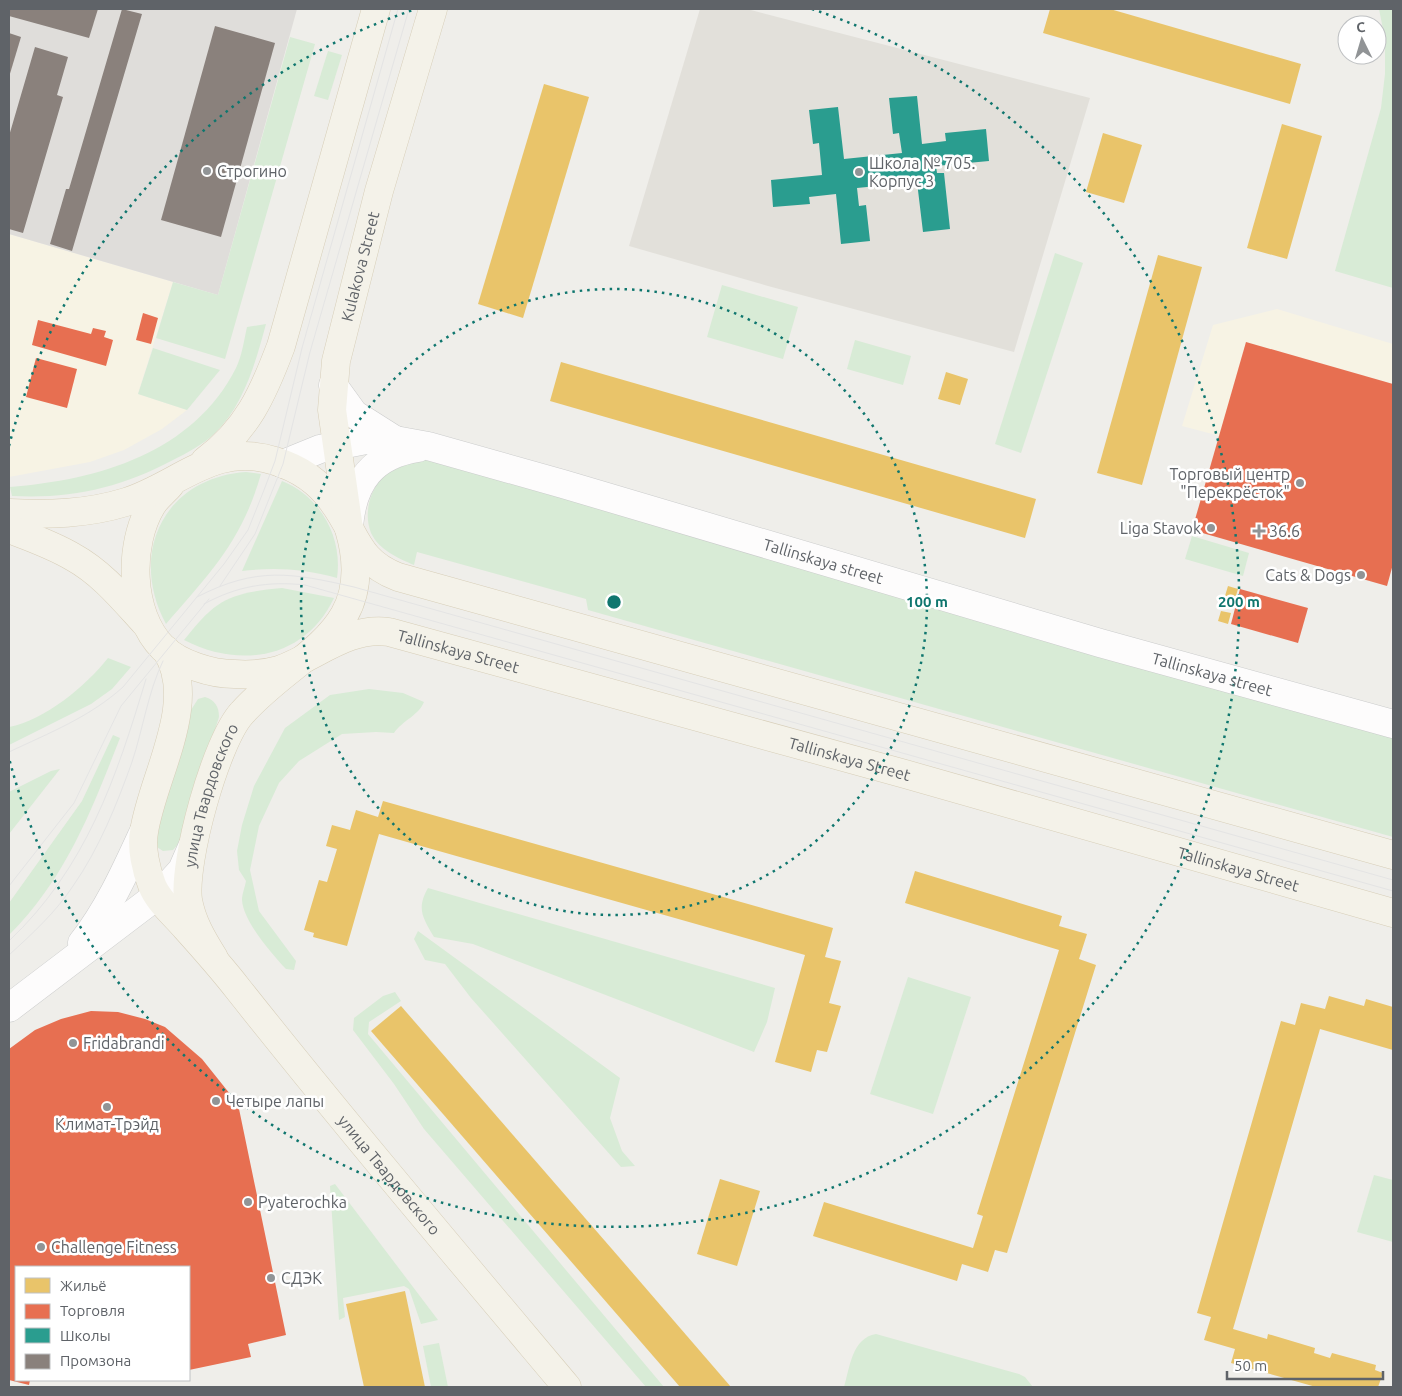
<svg xmlns="http://www.w3.org/2000/svg" width="1402" height="1396" font-family="Ubuntu,sans-serif">
	<style>
		.commercial { fill: #f7f3e4 }
		.industrial { fill: #dfddda }
		.education { fill: #e2e0da }
		.green { fill: #d8ebd6 }
		.homes { fill: #e9c46a }
		.shops { fill: #e76f51 }
		.schools { fill: #2a9d8f }
		.industry { fill: #8a817c }
		.lines { fill: none; stroke-linecap: round; stroke-linejoin: round }
		.minor-casing { stroke: #cbcccc; stroke-width: 29 }
		.major-casing { stroke: #d7ceb8; stroke-width: 29 }
		.minor { stroke: #fdfcfc; stroke-width: 28 }
		.major { stroke: #f4f2e9; stroke-width: 28 }
		.tram { stroke: #e4e4e4; stroke-width: 1 }
		.ring { fill: none; stroke: #0f766e; stroke-width: 2.5; stroke-dasharray: 2.5 5 }
		.poi-dot { fill: #919496; stroke: #fff; stroke-width: 2 }
		.labels { text-anchor: middle; dominant-baseline: central; stroke-width: 5; stroke-linejoin: round; paint-order: stroke }
		.poi-label { font-size: 16px; fill: #5f6368; stroke: #fff; text-anchor: start }
		.street-label { font-size: 16px; fill: #5f6368; stroke: #fff }
		.centre { fill: #0f766e; stroke: #fff; stroke-width: 2.5 }
		.ring-label { font-size: 15px; text-anchor: middle; font-weight: bold; fill: #0f766e; stroke: #fff; stroke-width: 5; stroke-linejoin: round; paint-order: stroke }
	</style>
	<rect width="100%" height="100%" fill="#efeeea"/>
	<g class="commercial">
		<polygon points="9,234 173,282 138,394 187,410 162,429 124,450 90,462 9,477"/>
		<polygon points="1277,309 1393,344 1393,384 1246,342 1220,436 1182,426 1213,325"/>
	</g>
	<polygon class="industrial" points="9,9 297,9 218,295 9,234"/>
	<polygon class="education" points="700,9 747,9 1090,98 1014,352 768,286 629,246"/>
	<g class="green">
		<polygon points="1379,9 1393,9 1393,288 1335,271 1381,108 1385,74 1385,39"/>
		<polygon points="290,37 315,44 225,359 156,338 173,282 218,295"/>
		<polygon points="328,51 342,55 328,100 314,96"/>
		<polygon points="1055,253 1083,263 1021,453 995,444"/>
		<polygon points="722,285 798,307 783,359 707,337"/>
		<path d="M 266,324 C 256,361 244,405 215,433 C 204,444 187,453 173,460 C 120,488 72,499 12,496 L 10,487 C 98,480 193,453 236,368 C 242,356 244,340 247,327 Z"/>
		<polygon points="855,340 911,356 903,385 847,369"/>
		<polygon points="153,348 220,370 187,410 138,394"/>
		<path d="M 429,459 L 1393,738 L 1393,837 L 588,610 L 586,599 L 417,552 L 414,565 C 398,558 379,550 371,533 C 360,505 378,470 406,461 C 413,459 422,459 429,459 Z"/>
		<path d="M 246,472 L 261,474 C 242,541 210,573 166,624 C 128,553 164,478 246,472 Z"/>
		<path d="M 282,481 C 320,496 343,537 337,578 C 304,569 276,567 242,571 Z"/>
		<polygon points="1192,536 1249,553 1243,576 1185,559"/>
		<path d="M 282,588 L 334,598 C 305,659 240,669 184,640 C 216,599 229,593 282,588 Z"/>
		<path d="M 108,658 L 131,667 L 112,689 L 91,704 L 9,745 L 9,727 C 45,720 86,686 108,658 Z"/>
		<path d="M 369,689 L 403,693 L 424,702 C 419,715 402,721 394,733 L 376,732 L 342,734 L 299,761 L 279,783 L 259,826 L 250,870 L 259,911 L 296,961 L 294,970 L 286,969 C 272,954 243,921 242,900 C 242,894 245,887 246,881 L 239,870 L 237,851 L 242,825 L 254,786 L 285,728 L 330,695 Z"/>
		<path d="M 205,697 C 215,700 219,707 219,717 L 180,842 L 173,850 L 163,851 L 157,847 L 155,834 L 191,710 L 198,699 Z"/>
		<path d="M 113,735 L 120,738 C 91,812 66,878 9,935 L 9,903 L 82,801 Z"/>
		<polygon points="60,769 9,834 9,792 51,771"/>
		<path d="M 428,888 L 775,988 L 767,1022 L 754,1052 L 473,944 L 434,937 C 423,918 416,909 428,888 Z"/>
		<polygon points="418,931 620,1078 610,1118 622,1151 635,1166 621,1167 471,998 445,964 425,960 414,939"/>
		<polygon points="908,977 971,997 933,1114 870,1094"/>
		<polygon points="395,992 401,1001 369,1022 368,1034 664,1387 646,1387 424,1129 394,1084 353,1030 354,1018 383,996"/>
		<polygon points="1374,1175 1393,1180 1393,1242 1357,1232"/>
		<polygon points="335,1184 438,1320 421,1324 409,1289 404,1286 343,1298 345,1317 339,1320 330,1186"/>
		<path d="M 876,1334 L 1019,1374 L 1025,1377 L 1033,1387 L 844,1387 C 850,1367 852,1338 876,1334 Z"/>
		<polygon points="439,1343 448,1387 431,1387 423,1346"/>
	</g>
	<g class="homes">
		<polygon points="1050,9 1110,9 1301,64 1290,104 1043,33"/>
		<polygon points="544,84 589,97 523,318 478,304"/>
		<polygon points="1282,124 1322,136 1287,259 1247,248"/>
		<polygon points="1103,133 1142,145 1124,203 1086,192"/>
		<polygon points="1158,255 1202,267 1142,485 1097,473"/>
		<polygon points="561,362 1036,499 1025,538 550,401"/>
		<polygon points="946,372 968,379 960,405 938,399"/>
		<polygon points="1228,586 1238,589 1235,599 1225,596"/>
		<polygon points="1221,611 1231,613 1228,624 1218,621"/>
		<polygon points="383,801 833,928 825,957 841,961 829,1003 841,1006 827,1052 817,1050 811,1072 775,1062 805,955 379,834 347,946 313,937 314,933 304,930 319,880 327,882 337,849 326,846 332,825 350,830 356,810 378,817"/>
		<polygon points="915,871 1062,916 1059,926 1087,934 1079,959 1096,965 1007,1253 995,1250 988,1272 962,1264 957,1281 813,1236 824,1202 973,1248 983,1216 977,1214 1059,950 905,903"/>
		<polygon points="1329,996 1364,1006 1366,999 1393,1007 1393,1050 1320,1029 1233,1329 1267,1339 1268,1334 1315,1348 1314,1353 1330,1358 1332,1353 1376,1365 1375,1370 1383,1373 1378,1387 1316,1387 1231,1363 1235,1349 1204,1340 1211,1317 1197,1313 1281,1021 1295,1025 1301,1003 1325,1009"/>
		<polygon points="401,1006 618,1256 731,1387 680,1387 371,1031"/>
		<polygon points="720,1179 760,1191 737,1266 697,1254"/>
		<polygon points="405,1291 425,1387 364,1387 346,1304"/>
	</g>
	<g class="shops">
		<polygon points="143,313 158,318 151,344 136,340"/>
		<polygon points="38,320 91,334 93,328 106,331 104,337 113,340 106,366 32,345"/>
		<polygon points="1246,342 1393,384 1393,564 1387,586 1192,530"/>
		<polygon points="36,358 77,369 67,408 26,397"/>
		<polygon points="1240,589 1308,608 1298,643 1231,624"/>
		<polygon points="91,1011 118,1012 145,1019 165,1027 202,1059 238,1104 286,1335 248,1344 251,1357 189,1370 189,1267 16,1267 16,1380 30,1380 29,1385 9,1380 9,1049 35,1030 61,1019"/>
	</g>
	<polygon class="schools" points="917,96 922,144 946,141 945,133 986,129 989,161 936,166 937,173 944,173 950,229 923,232 917,182 857,188 859,206 866,205 870,241 841,244 836,194 809,197 810,204 773,207 771,180 822,175 819,143 813,144 809,110 838,107 844,159 902,153 899,133 893,134 889,98"/>
	<g class="industry">
		<polygon points="9,9 98,9 89,38 9,16"/>
		<polygon points="122,9 142,14 72,251 50,244 66,189 69,189"/>
		<polygon points="215,26 275,43 221,237 161,220"/>
		<polygon points="9,33 21,37 9,77"/>
		<polygon points="35,47 68,57 57,95 63,97 23,233 9,229 9,136"/>
	</g>
	<g class="lines">
		<defs>
			<g id="minor">
				<polyline points="333,385 354,414 395,440"/>
				<path id="s1" d="M 283,464 L 320,449 L 366,440 L 395,440 L 428,446 L 563,484 L 1100,643 L 1393,724"/>
				<path d="M 349,526 C 353,481 373,455 418,448"/>
				<path d="M 82,943 C 108,910 126,870 143,833"/>
				<polyline points="9,1008 163,891 182,870 192,847"/>
			</g>
			<g id="major">
				<path d="M 205,461 C 247,430 263,394 281,346 L 376,9"/>
				<path id="s2" d="M 170,485 C 164,492 156,498 152,505 C 128,544 129,614 163,648 C 179,664 212,674 234,674 C 249,675 265,674 279,670 C 316,657 348,626 389,632 L 905,774 L 1393,913"/>
				<path d="M 9,513 C 48,515 87,514 126,502 C 178,486 214,441 275,461 C 298,468 319,482 333,502 C 357,534 356,561 398,577 L 1393,855"/>
				<path d="M 9,529 C 30,537 53,545 73,557 C 102,573 123,599 145,623"/>
				<path id="s3" d="M 166,650 C 200,702 152,777 144,832 C 141,848 146,870 152,885 C 158,901 174,914 185,927 C 203,947 221,967 238,989 C 345,1124 456,1255 567,1387"/>
				<path id="s4" d="M 214,958 C 202,939 192,922 188,900 C 183,861 216,741 242,713 C 297,651 380,633 349,529 L 332,410 L 336,361 L 379,191 L 433,9"/>
			</g>
		</defs>
		<use href="#minor" class="minor-casing"/>
		<use href="#major" class="major-casing"/>
		<use href="#minor" class="minor"/>
		<use href="#major" class="major"/>
		<g class="tram">
			<polyline points="220,586 255,534 283,464 310,352 409,9"/>
			<path d="M 197,597 C 257,566 292,573 354,587 L 1393,880"/>
			<path d="M 204,604 C 237,586 268,581 305,585 L 1393,891"/>
			<path d="M 9,752 C 49,733 90,717 123,687 L 224,564 L 248,530 L 264,490 L 275,461 L 302,348 L 398,9"/>
			<polyline points="9,886 74,803 121,706 209,599"/>
			<path d="M 9,941 C 86,868 116,779 146,679"/>
			<path d="M 9,955 C 32,934 56,912 73,886 C 99,849 117,804 132,762 C 143,729 148,692 163,661"/>
		</g>
	</g>
	<g class="ring">
		<circle cx="614" cy="602" r="313"/>
		<path d="M9 446A625 625 0 0 1 416 9M812 9A625 625 0 1 1 9 758"/>
	</g>
	<g class="poi-dot">
		<circle cx="207" cy="171" r="5"/>
		<circle cx="859" cy="172" r="5"/>
		<circle cx="1300" cy="483" r="5"/>
		<circle cx="1211" cy="528" r="5"/>
		<path d="M1256.5 523.5h5v5h5v5h-5v5h-5v-5h-5v-5h5z"/>
		<circle cx="1361" cy="575" r="5"/>
		<circle cx="73" cy="1043" r="5"/>
		<circle cx="216" cy="1101" r="5"/>
		<circle cx="107" cy="1107" r="5"/>
		<circle cx="248" cy="1202" r="5"/>
		<circle cx="41" cy="1247" r="5"/>
		<circle cx="271" cy="1278" r="5"/>
	</g>
	<g class="labels">
		<g class="poi-label">
			<text x="869" y="163">Школа № 705.<tspan x="869" dy="18">Корпус 3</tspan></text>
			<text x="217" y="171">Строгино</text>
			<text x="1290" y="474" text-anchor="end">Торговый центр<tspan x="1290" dy="18">"Перекрёсток"</tspan></text>
			<text x="1201" y="528" text-anchor="end">Liga Stavok</text>
			<text x="1269" y="531">36.6</text>
			<text x="1351" y="575" text-anchor="end">Cats &amp; Dogs</text>
			<text x="83" y="1043">Fridabrandi</text>
			<text x="226" y="1101">Четыре лапы</text>
			<text x="107" y="1124" text-anchor="middle">Климат-Трэйд</text>
			<text x="258" y="1202">Pyaterochka</text>
			<text x="51" y="1247">Challenge Fitness</text>
			<text x="281" y="1278">СДЭК</text>
		</g>
		<g class="street-label">
			<text stroke="none"><textPath href="#s4" startOffset="759">Kulakova Street</textPath></text>
			<text stroke="none"><textPath href="#s1" startOffset="561">Tallinskaya street</textPath></text>
			<text stroke="none"><textPath href="#s2" startOffset="492">Tallinskaya Street</textPath></text>
			<text stroke="none"><textPath href="#s1" startOffset="966">Tallinskaya street</textPath></text>
			<text stroke="none"><textPath href="#s2" startOffset="898">Tallinskaya Street</textPath></text>
			<text stroke="none"><textPath href="#s4" startOffset="172">улица Твардовского</textPath></text>
			<text stroke="none"><textPath href="#s2" startOffset="1302">Tallinskaya Street</textPath></text>
			<text stroke="none"><textPath href="#s3" startOffset="618">улица Твардовского</textPath></text>
		</g>
	</g>
	<circle cx="614" cy="602" r="8" class="centre"/>
	<g class="ring-label">
		<text x="927" y="607">100 m</text>
		<text x="1239" y="607">200 m</text>
	</g>
	<rect width="1402" height="1396" fill="none" stroke="#5f6368" stroke-width="20"/>
	<rect x="15" y="1266" width="175" height="115" fill="#ffffff" stroke="#bfc1c3"/>
	<rect x="25" y="1278" width="25" height="15" fill="#e9c46a" stroke="#bfc1c3"/>
	<text x="60" y="1291" font-size="15" fill="#5f6368">Жильё</text>
	<rect x="25" y="1304" width="25" height="15" fill="#e76f51" stroke="#bfc1c3"/>
	<text x="60" y="1316" font-size="15" fill="#5f6368">Торговля</text>
	<rect x="25" y="1328" width="25" height="15" fill="#2a9d8f" stroke="#bfc1c3"/>
	<text x="60" y="1341" font-size="15" fill="#5f6368">Школы</text>
	<rect x="25" y="1354" width="25" height="15" fill="#8a817c" stroke="#bfc1c3"/>
	<text x="60" y="1366" font-size="15" fill="#5f6368">Промзона</text>
	<g transform="translate(1362 40) rotate(355)"><circle r="24" fill="#ffffff" stroke="#bfc1c3"/>
	<path d="M0-4L9 19L0 12L-9 19Z" fill="#919496"/>
	<text y="-8" font-size="14" font-weight="bold" text-anchor="middle" fill="#5f6368">С</text>
	</g>
	<path d="M1227 1371v8h156v-8" fill="none" stroke="#5f6368" stroke-width="2.5"/>
	<text x="1234" y="1371" font-size="15" fill="#5f6368" stroke="#ffffff" stroke-width="4" paint-order="stroke">50 m</text>
</svg>
